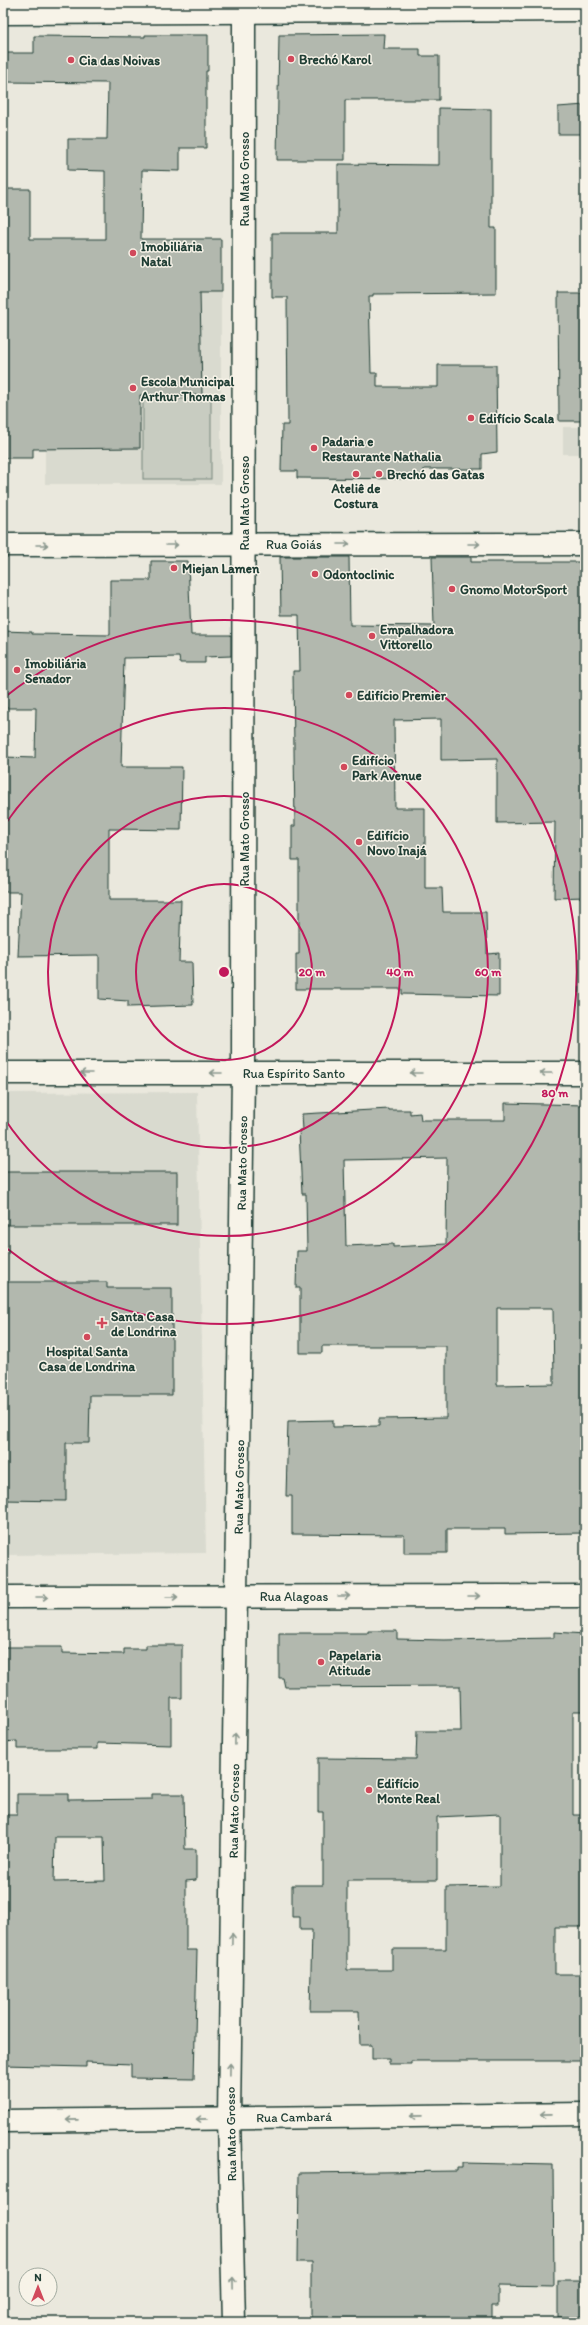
<svg xmlns="http://www.w3.org/2000/svg" width="588" height="2325" font-family="Itim,sans-serif">
	<style>
		.built { fill: #d9dacf }
		.green { fill: #c8ccc1; stroke: #74847a }
		.building { fill: #b2b8ae; stroke: #1f3d34; fill-rule: evenodd }
		.lines { fill: none; stroke-linecap: round; stroke-linejoin: round }
		.street-casing { stroke: #1f3d34; stroke-width: 25 }
		.secondary-casing { stroke: #1f3d34; stroke-width: 25 }
		.street { stroke: #f7f3e8; stroke-width: 22 }
		.secondary { stroke: #f7f3e8; stroke-width: 22 }
		.oneway { stroke: #8b988e }
		.ring { fill: none; stroke: #c2185b; stroke-width: 2 }
		.poi-dot { fill: #d1495b; stroke: #f7f3e8; stroke-width: 1.5 }
		.labels { text-anchor: middle; dominant-baseline: central; stroke-width: 3; stroke-linejoin: round; paint-order: stroke }
		.poi-label { font-size: 13px; font-weight: bold; fill: #1f3d34; stroke: #f7f3e8; text-anchor: start }
		.street-label { font-size: 13px; fill: #1f3d34; stroke: #f7f3e8 }
		.centre { fill: #c2185b; stroke: #f7f3e8; stroke-width: 2 }
		.ring-label { font-size: 12px; text-anchor: middle; font-weight: bold; fill: #c2185b; stroke: #f7f3e8; stroke-width: 3; stroke-linejoin: round; paint-order: stroke }
	</style>
	<rect width="100%" height="100%" fill="#eae8dd"/>
	<filter id="ink" filterUnits="userSpaceOnUse"><feTurbulence type="fractalNoise" baseFrequency=".025" numOctaves="2"/><feDisplacementMap in="SourceGraphic" scale="8" xChannelSelector="R" yChannelSelector="G"/><feConvolveMatrix kernelMatrix="1 2 1 2 8 2 1 2 1" color-interpolation-filters="sRGB"/></filter>
	<g filter="url(#ink)">
		<g class="built">
			<rect x="45" y="292" width="176" height="192"/>
			<rect x="563" y="427" width="22" height="27"/>
			<polygon points="197,1092 206,1553 3,1555 3,1093"/>
		</g>
		<rect class="green" x="143" y="399" width="68" height="80"/>
		<g class="building">
			<polygon points="384,34 383,49 420,49 420,56 439,56 439,100 345,100 345,160 277,160 279,35"/>
			<polygon points="145,35 208,35 208,71 206,71 206,148 180,148 180,171 142,170 141,239 221,239 221,292 200,292 202,395 140,395 140,448 33,449 33,458 3,458 4,189 30,189 30,239 105,239 105,171 68,170 68,139 107,139 108,83 3,82 3,53 34,53 34,36 145,37"/>
			<polygon points="585,105 585,134 558,134 558,107"/>
			<polygon points="439,108 491,109 491,228 496,228 496,293 373,294 373,296 369,296 371,373 377,373 377,387 438,387 438,365 496,365 497,452 482,454 482,469 424,469 424,479 297,478 297,471 281,471 282,425 288,425 287,297 272,297 272,233 338,233 338,164 439,165"/>
			<polygon points="558,293 585,293 585,421 559,421"/>
			<polygon points="280,557 349,557 350,625 434,626 432,557 471,557 471,562 585,562 585,897 554,898 555,822 497,823 497,759 441,760 441,719 394,720 395,808 425,808 425,888 442,888 443,912 486,912 487,954 499,953 499,996 402,994 402,989 296,989 296,954 299,954 299,860 292,860 292,826 295,826 293,671 300,671 299,615 281,615"/>
			<polygon points="151,561 188,561 191,635 231,635 231,656 205,657 205,663 180,663 179,657 124,658 121,767 182,767 181,830 109,829 109,900 181,900 179,962 192,962 193,1005 128,1007 128,1001 99,999 99,955 18,956 21,892 3,892 3,757 35,758 36,708 3,708 3,631 32,632 32,634 110,635 110,580 151,580"/>
			<path d="M 505,1103 L 585,1105 L 585,1187 L 582,1187 L 582,1237 L 585,1237 L 585,1533 L 505,1534 L 505,1529 L 447,1529 L 447,1553 L 404,1553 L 404,1535 L 292,1534 L 292,1496 L 286,1496 L 288,1421 L 333,1420 L 333,1427 L 379,1426 L 379,1419 L 446,1418 L 446,1346 L 322,1346 L 322,1353 L 300,1353 L 300,1288 L 296,1288 L 297,1251 L 307,1251 L 306,1194 L 302,1194 L 299,1130 L 303,1130 L 302,1114 L 389,1109 L 389,1110 L 410,1110 L 410,1114 L 420,1113 L 421,1120 L 505,1120 ZM 447,1158 L 446,1244 L 393,1247 L 393,1244 L 346,1246 L 344,1160 ZM 497,1308 L 553,1308 L 554,1384 L 497,1385 Z"/>
			<rect x="3" y="1172" width="174" height="53"/>
			<polygon points="3,1282 107,1282 107,1288 172,1288 172,1395 90,1395 89,1443 66,1443 66,1501 3,1500"/>
			<path d="M 368,1631 L 397,1631 L 397,1639 L 444,1640 L 554,1638 L 554,1632 L 585,1634 L 585,1711 L 573,1711 L 573,1815 L 585,1815 L 585,1927 L 555,1927 L 555,1974 L 585,1974 L 585,2061 L 411,2061 L 411,2064 L 389,2064 L 389,2059 L 372,2059 L 372,2045 L 360,2045 L 359,2011 L 310,2011 L 312,1930 L 300,1930 L 300,1917 L 292,1917 L 292,1885 L 323,1885 L 323,1812 L 318,1812 L 318,1758 L 416,1759 L 417,1731 L 461,1731 L 460,1686 L 285,1687 L 283,1678 L 279,1678 L 279,1633 L 368,1633 ZM 500,1814 L 500,1886 L 446,1887 L 446,1949 L 392,1949 L 392,1970 L 347,1970 L 347,1880 L 437,1880 L 437,1817 Z"/>
			<polygon points="146,1645 182,1645 182,1698 171,1698 171,1745 97,1743 97,1749 17,1749 17,1741 3,1742 3,1647 62,1647 62,1653 124,1654 124,1649 146,1649"/>
			<path d="M 17,1794 L 68,1794 L 68,1800 L 152,1799 L 152,1794 L 184,1794 L 185,1849 L 196,1849 L 196,1880 L 186,1881 L 186,1950 L 197,1950 L 194,2079 L 131,2078 L 131,2064 L 86,2062 L 86,2067 L 3,2065 L 3,1815 L 17,1815 ZM 55,1837 L 104,1837 L 105,1881 L 54,1882 Z"/>
			<polygon points="462,2163 553,2165 554,2287 498,2286 498,2306 492,2306 492,2322 311,2322 311,2262 298,2262 299,2173 457,2171 457,2168 462,2168"/>
			<rect x="558" y="2281" width="27" height="36"/>
		</g>
		<g class="lines">
			<defs>
				<polyline id="street" points="3,2121 585,2114"/>
				<g id="secondary">
					<polyline points="3,13 585,10"/>
					<polyline points="3,545 585,544"/>
					<polyline points="3,1073 585,1073"/>
					<polyline points="3,1597 585,1596"/>
					<polyline points="234,2322 229,2118 243,1073 244,3"/>
				</g>
			</defs>
			<use href="#street" class="street-casing"/>
			<use href="#secondary" class="secondary-casing"/>
			<use href="#street" class="street"/>
			<use href="#secondary" class="secondary"/>
		</g>
		<defs><path id="oneway-shaft" d="M-6 0H5M1.5-3L5.5 0L1.5 3" fill="none" stroke-width="1.6" stroke-linecap="round" stroke-linejoin="round"/></defs>
		<g class="oneway">
			<use href="#oneway-shaft" transform="translate(344 544)"/>
			<use href="#oneway-shaft" transform="translate(474 544)"/>
			<use href="#oneway-shaft" transform="translate(42 545)"/>
			<use href="#oneway-shaft" transform="translate(172 545)"/>
			<use href="#oneway-shaft" transform="translate(86 1073) rotate(-180)"/>
			<use href="#oneway-shaft" transform="translate(216 1073) rotate(-180)"/>
			<use href="#oneway-shaft" transform="translate(416 1073) rotate(180)"/>
			<use href="#oneway-shaft" transform="translate(546 1073) rotate(180)"/>
			<use href="#oneway-shaft" transform="translate(344 1596)"/>
			<use href="#oneway-shaft" transform="translate(474 1596)"/>
			<use href="#oneway-shaft" transform="translate(42 1597)"/>
			<use href="#oneway-shaft" transform="translate(172 1597)"/>
			<use href="#oneway-shaft" transform="translate(235 1739) rotate(-89)"/>
			<use href="#oneway-shaft" transform="translate(232 1939) rotate(-89)"/>
			<use href="#oneway-shaft" transform="translate(230 2069) rotate(-89)"/>
			<use href="#oneway-shaft" transform="translate(546 2114) rotate(179)"/>
			<use href="#oneway-shaft" transform="translate(416 2116) rotate(179)"/>
			<use href="#oneway-shaft" transform="translate(202 2119) rotate(179)"/>
			<use href="#oneway-shaft" transform="translate(72 2120) rotate(179)"/>
			<use href="#oneway-shaft" transform="translate(233 2283) rotate(-91)"/>
		</g>
	</g>
	<g class="ring">
		<circle cx="224" cy="972" r="88"/>
		<circle cx="224" cy="972" r="176"/>
		<path d="M4 826A264 264 0 1 1 4 1118"/>
		<path d="M5 697A352 352 0 1 1 5 1247"/>
	</g>
	<g class="poi-dot">
		<circle cx="291" cy="59" r="4"/>
		<circle cx="71" cy="60" r="4"/>
		<circle cx="133" cy="253" r="4"/>
		<circle cx="133" cy="388" r="4"/>
		<circle cx="471" cy="418" r="4"/>
		<circle cx="314" cy="448" r="4"/>
		<circle cx="356" cy="474" r="4"/>
		<circle cx="379" cy="474" r="4"/>
		<circle cx="174" cy="568" r="4"/>
		<circle cx="315" cy="574" r="4"/>
		<circle cx="452" cy="589" r="4"/>
		<circle cx="372" cy="636" r="4"/>
		<circle cx="17" cy="670" r="4"/>
		<circle cx="349" cy="695" r="4"/>
		<circle cx="344" cy="767" r="4"/>
		<circle cx="359" cy="842" r="4"/>
		<path d="M100 1317h4v4h4v4h-4v4h-4v-4h-4v-4h4z"/>
		<circle cx="87" cy="1337" r="4"/>
		<circle cx="321" cy="1662" r="4"/>
		<circle cx="369" cy="1790" r="4"/>
	</g>
	<g class="labels">
		<g class="poi-label">
			<text x="299" y="59">Brechó Karol</text>
			<text x="79" y="60">Cia das Noivas</text>
			<text x="141" y="246">Imobiliária<tspan x="141" dy="15">Natal</tspan></text>
			<text x="141" y="381">Escola Municipal<tspan x="141" dy="15">Arthur Thomas</tspan></text>
			<text x="479" y="418">Edifício Scala</text>
			<text x="322" y="441">Padaria e<tspan x="322" dy="15">Restaurante Nathalia</tspan></text>
			<text x="387" y="474">Brechó das Gatas</text>
			<text x="356" y="488" text-anchor="middle">Ateliê de<tspan x="356" dy="15">Costura</tspan></text>
			<text x="182" y="568">Miejan Lamen</text>
			<text x="323" y="574">Odontoclinic</text>
			<text x="460" y="589">Gnomo MotorSport</text>
			<text x="380" y="629">Empalhadora<tspan x="380" dy="15">Vittorello</tspan></text>
			<text x="25" y="663">Imobiliária<tspan x="25" dy="15">Senador</tspan></text>
			<text x="357" y="695">Edifício Premier</text>
			<text x="352" y="760">Edifício<tspan x="352" dy="15">Park Avenue</tspan></text>
			<text x="367" y="835">Edifício<tspan x="367" dy="15">Novo Inajá</tspan></text>
			<text x="111" y="1316">Santa Casa<tspan x="111" dy="15">de Londrina</tspan></text>
			<text x="87" y="1351" text-anchor="middle">Hospital Santa<tspan x="87" dy="15">Casa de Londrina</tspan></text>
			<text x="329" y="1655">Papelaria<tspan x="329" dy="15">Atitude</tspan></text>
			<text x="377" y="1783">Edifício<tspan x="377" dy="15">Monte Real</tspan></text>
		</g>
		<g class="street-label">
			<text transform="translate(244 179) rotate(-90)">Rua Mato Grosso</text>
			<text transform="translate(244 503) rotate(-90)">Rua Mato Grosso</text>
			<text x="294" y="544">Rua Goiás</text>
			<text transform="translate(244 839) rotate(-90)">Rua Mato Grosso</text>
			<text x="294" y="1073">Rua Espírito Santo</text>
			<text transform="translate(242 1163) rotate(-89)">Rua Mato Grosso</text>
			<text transform="translate(239 1487) rotate(-89)">Rua Mato Grosso</text>
			<text x="294" y="1596">Rua Alagoas</text>
			<text transform="translate(234 1811) rotate(-89)">Rua Mato Grosso</text>
			<text transform="translate(294 2117) rotate(-1)">Rua Cambará</text>
			<text transform="translate(231 2134) rotate(-91)">Rua Mato Grosso</text>
		</g>
	</g>
	<circle cx="224" cy="972" r="6" class="centre"/>
	<g class="ring-label">
		<text x="312" y="976">20 m</text>
		<text x="400" y="976">40 m</text>
		<text x="488" y="976">60 m</text>
		<text x="555" y="1097">80 m</text>
	</g>
	<rect width="588" height="2325" fill="none" stroke="#f7f3e8" stroke-width="16"/>
	<rect x="8" y="8" width="572" height="2309" fill="none" stroke="#1f3d34" stroke-width="1.5" filter="url(#ink)"/>
	<g transform="translate(38 2287)"><circle r="19" fill="#f7f3e8" stroke="#a1aaa0"/>
	<path d="M0-3L7 15L0 10L-7 15Z" fill="#d1495b"/>
	<text y="-6" font-size="11" font-weight="bold" text-anchor="middle" fill="#1f3d34">N</text>
	</g>
</svg>
